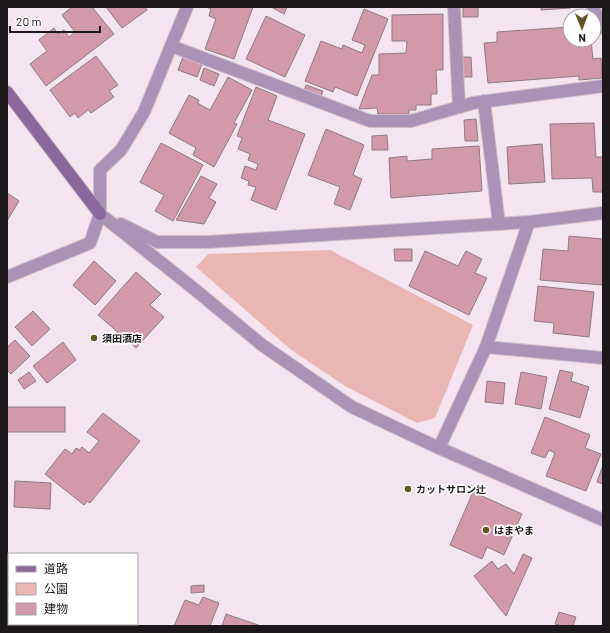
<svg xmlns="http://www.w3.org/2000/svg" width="610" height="633" font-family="Barlow,'Noto Sans JP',sans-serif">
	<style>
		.green { fill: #e9b6b4 }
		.building { fill: #d299aa; stroke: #8d7c81 }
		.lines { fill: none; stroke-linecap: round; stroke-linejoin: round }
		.street-casing { stroke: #cdbfc9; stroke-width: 14 }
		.secondary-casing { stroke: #cdbfc9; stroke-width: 14 }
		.street { stroke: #aa92b6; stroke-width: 12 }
		.secondary { stroke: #8b679c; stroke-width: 12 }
		.poi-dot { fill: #675523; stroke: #fff; stroke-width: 1.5 }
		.labels { text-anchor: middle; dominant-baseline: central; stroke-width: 3.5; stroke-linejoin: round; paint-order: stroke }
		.poi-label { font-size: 10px; font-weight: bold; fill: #1d181b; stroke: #fff; text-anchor: start }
	</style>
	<rect width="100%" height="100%" fill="#f4e4ef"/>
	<polygon class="green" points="330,250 473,325 435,418 417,423 345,386 290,349 196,267 208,254"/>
	<g class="building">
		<polygon points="72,7 92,7 114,34 46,86 30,64 47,51 39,40 54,28 58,34 64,30 69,37 75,32 62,15"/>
		<polygon points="106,7 145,7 147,10 122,28"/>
		<polygon points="207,7 253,7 234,59 205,49 216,19 209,16 211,9"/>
		<polygon points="271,7 287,7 284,14"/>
		<rect x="463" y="7" width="15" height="10"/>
		<polygon points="541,7 571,7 571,8 541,10"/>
		<polygon points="364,9 388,19 357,96 335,87 333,92 305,81 321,41 342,49 343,45 362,53 365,45 352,40"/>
		<polygon points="443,14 443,70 436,70 437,94 431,94 431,105 416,105 416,110 409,110 409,114 378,114 377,108 359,109 372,75 379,75 379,54 406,53 407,41 392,41 392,15"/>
		<polygon points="266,16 305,35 285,77 246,59"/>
		<polygon points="570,27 570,40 591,40 593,59 601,58 602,78 579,80 579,76 488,83 484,43 497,42 497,32"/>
		<polygon points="96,56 118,85 109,91 114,97 91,113 88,110 78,118 75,113 70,117 50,90"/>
		<polygon points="183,57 202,64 197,77 178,70"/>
		<polygon points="463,57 471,57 472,77 463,77"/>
		<polygon points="204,68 219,74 214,86 200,80"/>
		<polygon points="228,77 252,90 234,123 237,124 214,167 193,155 196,148 169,133 189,95 199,100 197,103 210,110"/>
		<polygon points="306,85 323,91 320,98 304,91"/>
		<polygon points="256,87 277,96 268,120 305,134 276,210 251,200 256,187 248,185 249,181 241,178 245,166 256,170 258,164 248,160 250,154 238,149 242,138 237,136"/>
		<polygon points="476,119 478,141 465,141 464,120"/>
		<polygon points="594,123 596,157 603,157 603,192 593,192 592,178 552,179 550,124"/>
		<polygon points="326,129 364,145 353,175 362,179 350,210 334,204 340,187 308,175"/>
		<polygon points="387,135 388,150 372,150 372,136"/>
		<polygon points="161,143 203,165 173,221 155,211 164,195 140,182"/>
		<polygon points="542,144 545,182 509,184 507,147"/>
		<polygon points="479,146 482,191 391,198 389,158 407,156 407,161 432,159 432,149"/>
		<polygon points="201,176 217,184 209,198 216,202 204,224 176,220"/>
		<polygon points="7,193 19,201 7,221"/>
		<polygon points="569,236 603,239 603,285 540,280 543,249 568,251"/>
		<polygon points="394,249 412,249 412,261 395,261"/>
		<polygon points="425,251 458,266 466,251 482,259 475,273 487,278 469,315 409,286"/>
		<polygon points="94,261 116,281 95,305 73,285"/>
		<polygon points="136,272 161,294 150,305 164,317 136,348 98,315"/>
		<polygon points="538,286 594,292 589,337 553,333 554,323 534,321"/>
		<polygon points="33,311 50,329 32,346 15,327"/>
		<polygon points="15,340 30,356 11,374 7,370 7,347"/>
		<polygon points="63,342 76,360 47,383 33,366"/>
		<polygon points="560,370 573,373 571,381 589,387 580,418 549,409"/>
		<polygon points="29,372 36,381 24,389 18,380"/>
		<polygon points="521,372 547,377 541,409 515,404"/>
		<polygon points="487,381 505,383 503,404 485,402"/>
		<rect x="7" y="407" width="58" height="25"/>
		<polygon points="103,413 140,441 90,503 87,501 84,505 45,474 65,449 72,454 76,448 80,450 82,447 89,453 99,441 87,432"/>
		<polygon points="545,417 590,435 585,448 601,454 586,491 546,476 555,453 549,450 545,458 531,453"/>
		<polygon points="603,465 603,484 597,482"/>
		<polygon points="15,481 51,483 50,509 14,507"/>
		<polygon points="473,492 522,514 504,555 487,547 482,559 450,545"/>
		<polygon points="523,554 532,558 506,616 474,576 492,561 498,569 506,564 514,574"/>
		<polygon points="204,585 204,592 191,593 191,586"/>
		<polygon points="203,597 219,603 210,626 174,626 185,600 199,605"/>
		<polygon points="559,612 576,617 573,626 562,626 555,624"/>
		<polygon points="226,614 261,626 222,626"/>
		<polygon points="15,624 71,624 70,626 21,626"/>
	</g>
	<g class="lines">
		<defs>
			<g id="street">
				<polyline points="454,7 459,107"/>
				<polyline points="593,7 603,28"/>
				<polyline points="171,46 370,121 411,121 473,103 603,86"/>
				<polyline points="484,101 499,224"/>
				<polyline points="100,214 193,288 262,345 352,407 439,448 603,520"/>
				<polyline points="121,224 157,242 208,242 529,222 603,213"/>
				<polyline points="7,277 90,243 100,214 100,170 121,150 144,112 187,7"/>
				<polyline points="486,347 603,358"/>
				<polyline points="439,448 486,347 529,222"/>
			</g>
			<polyline id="secondary" points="7,92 100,214"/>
		</defs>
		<use href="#street" class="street-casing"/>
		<use href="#secondary" class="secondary-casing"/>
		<use href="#street" class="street"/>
		<use href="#secondary" class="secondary"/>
	</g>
	<g class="poi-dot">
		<circle cx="94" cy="338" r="4"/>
		<circle cx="408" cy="489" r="4"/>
		<circle cx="486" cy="530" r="4"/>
	</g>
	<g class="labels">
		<g class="poi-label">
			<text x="102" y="338">須田酒店</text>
			<text x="416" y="489">カットサロン辻</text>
			<text x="494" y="530">はまやま</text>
		</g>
	</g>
	<rect width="610" height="633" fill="none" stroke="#1d181b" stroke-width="16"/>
	<rect x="8" y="553" width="130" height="72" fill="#ffffff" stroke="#a5a3a4"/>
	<rect x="16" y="566" width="20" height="6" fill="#8b679c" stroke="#a5a3a4"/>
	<text x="44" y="573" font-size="12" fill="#1d181b">道路</text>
	<rect x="16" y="583" width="20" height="12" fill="#e9b6b4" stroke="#a5a3a4"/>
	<text x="44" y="593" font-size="12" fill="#1d181b">公園</text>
	<rect x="16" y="603" width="20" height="12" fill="#d299aa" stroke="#a5a3a4"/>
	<text x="44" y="613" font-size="12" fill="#1d181b">建物</text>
	<g transform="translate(582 28) rotate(179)"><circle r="19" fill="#ffffff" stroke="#a5a3a4"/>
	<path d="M0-3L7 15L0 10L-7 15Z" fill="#675523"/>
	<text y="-6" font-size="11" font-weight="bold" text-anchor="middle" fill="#1d181b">N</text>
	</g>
	<path d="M10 26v6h90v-6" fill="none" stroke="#1d181b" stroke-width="2"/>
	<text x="16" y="26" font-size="12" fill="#1d181b" stroke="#ffffff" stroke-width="3" paint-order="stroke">20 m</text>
</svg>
